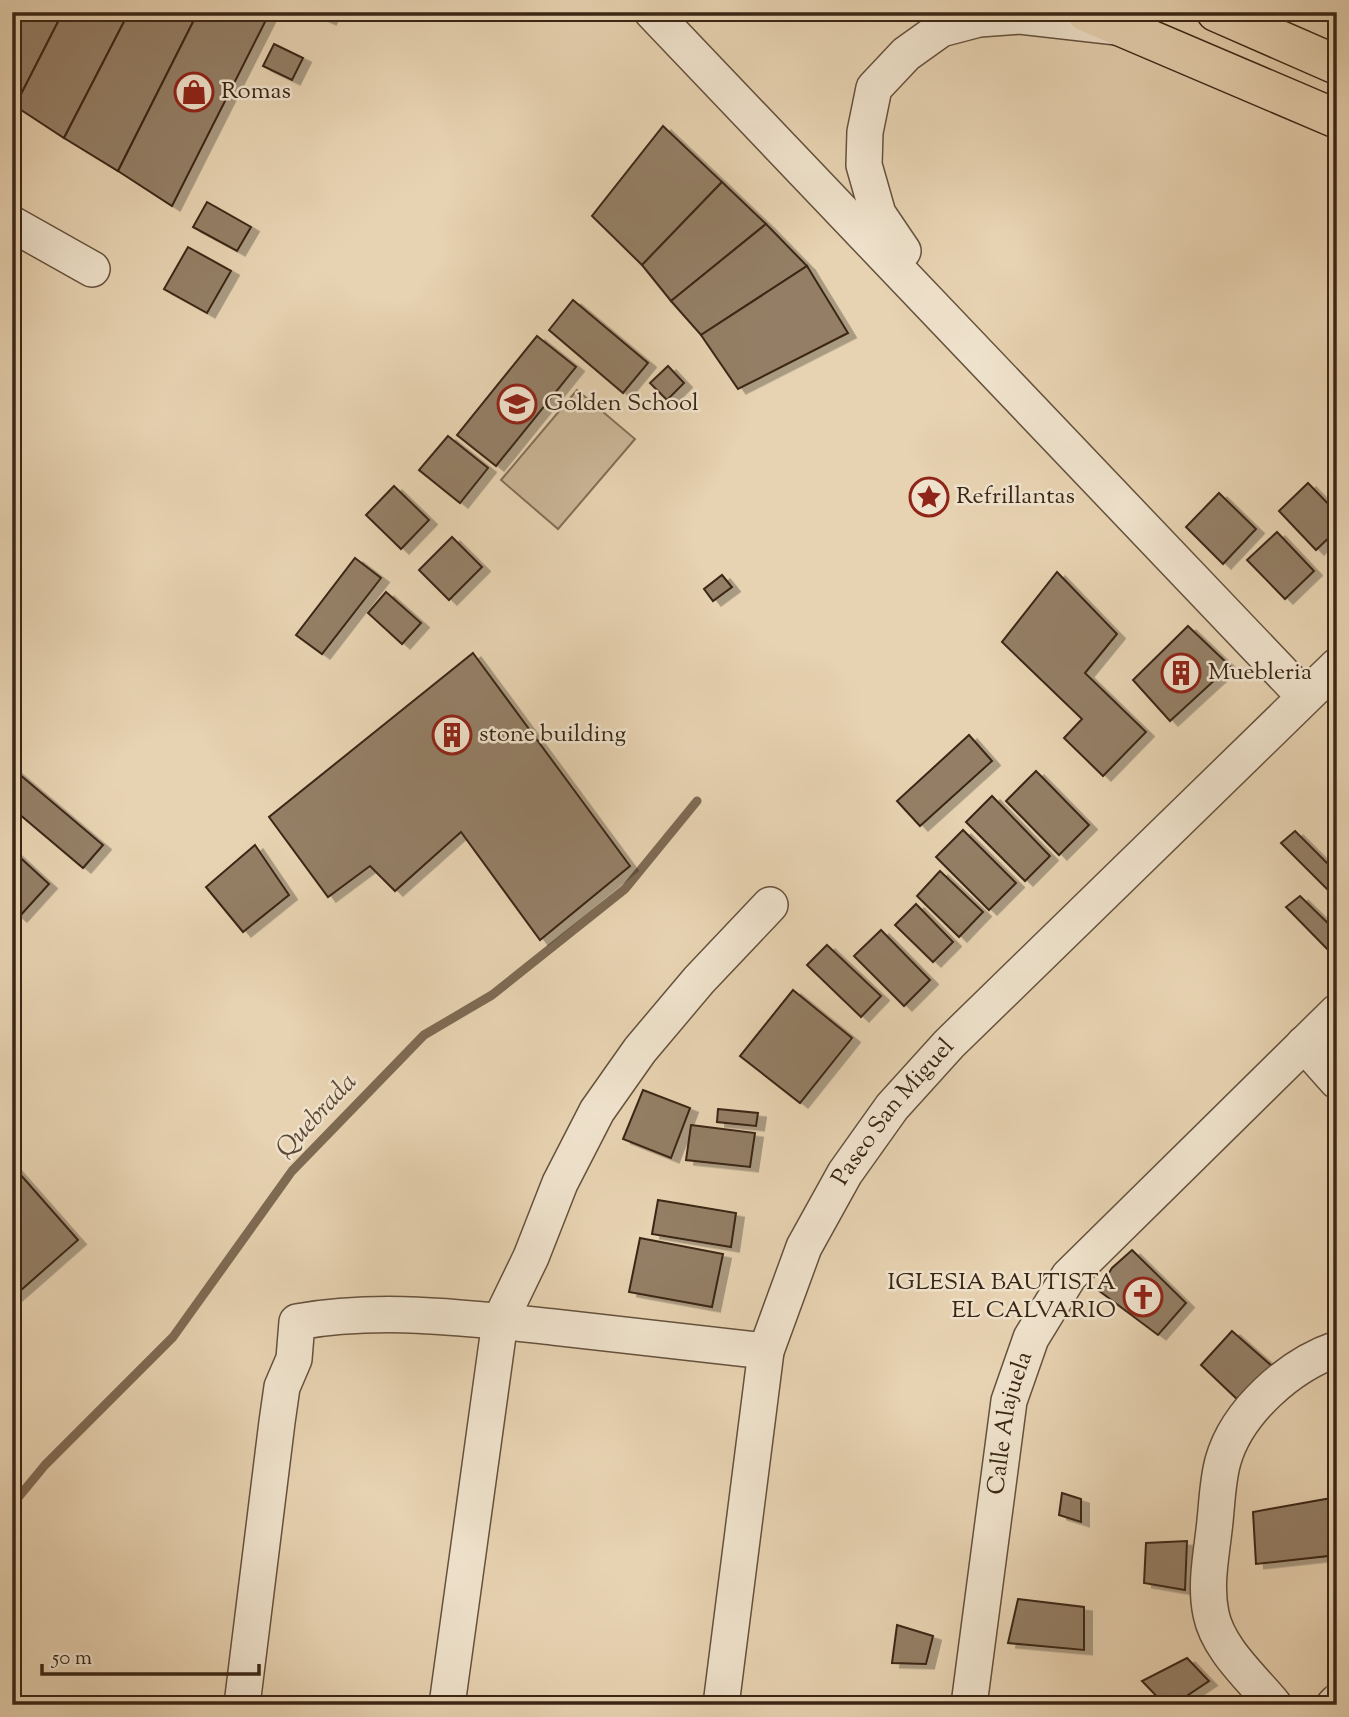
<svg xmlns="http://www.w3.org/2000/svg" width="1349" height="1717" font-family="'Sorts Mill Goudy',serif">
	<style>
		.green { fill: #cab596; stroke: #826e56; stroke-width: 2 }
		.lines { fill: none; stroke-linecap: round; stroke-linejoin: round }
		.stream { stroke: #7e6a53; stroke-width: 9 }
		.building { fill: #947f66; stroke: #3a2615; stroke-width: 2; filter: url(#shadow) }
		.minor-casing { stroke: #65513c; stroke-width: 38 }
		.highway-casing { stroke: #3a2615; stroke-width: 41 }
		.minor { stroke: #efe2cc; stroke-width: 35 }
		.highway { stroke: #e7d2b1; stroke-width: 38 }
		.labels { text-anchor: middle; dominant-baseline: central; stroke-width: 5; stroke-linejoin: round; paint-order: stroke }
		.poi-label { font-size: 24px; fill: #3a2615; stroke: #efe2cc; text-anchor: start }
		.street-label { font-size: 24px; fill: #3a2615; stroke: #efe2cc }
		.water-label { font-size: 26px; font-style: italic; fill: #5c4834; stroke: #efe2cc }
	</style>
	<defs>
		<filter id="shadow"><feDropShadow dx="8" dy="4.5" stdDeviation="0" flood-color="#0004"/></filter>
	</defs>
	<rect width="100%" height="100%" fill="#e7d2b1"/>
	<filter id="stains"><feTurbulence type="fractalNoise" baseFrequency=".00286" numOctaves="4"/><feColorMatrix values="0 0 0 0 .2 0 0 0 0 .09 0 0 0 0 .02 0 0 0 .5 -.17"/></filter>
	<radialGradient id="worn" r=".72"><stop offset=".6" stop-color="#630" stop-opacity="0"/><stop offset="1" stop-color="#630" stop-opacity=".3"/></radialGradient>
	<polygon class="green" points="577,390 635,439 558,529 501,480"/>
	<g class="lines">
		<polyline class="stream" points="12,1505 45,1465 173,1337 292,1171 424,1035 492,995 625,889 697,801"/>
	</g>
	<g class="building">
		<polygon points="12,12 63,12 15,106 12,105"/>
		<polygon points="63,12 129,12 64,138 15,106"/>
		<polygon points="129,12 198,12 118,171 64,138"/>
		<polygon points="198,12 270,12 172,206 118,171"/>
		<polygon points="311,12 332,12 328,20"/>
		<polygon points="274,44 303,58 292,80 263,66"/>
		<polygon points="663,126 722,182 642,265 592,216"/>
		<polygon points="722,182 766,224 671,301 642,265"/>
		<polygon points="207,202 251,227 237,251 193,227"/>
		<polygon points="766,224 807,266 701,335 671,301"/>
		<polygon points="188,247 231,271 207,313 164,289"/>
		<polygon points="807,266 848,333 738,389 701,335"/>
		<polygon points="573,300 648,363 623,393 549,330"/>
		<polygon points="537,336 576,367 496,466 457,435"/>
		<polygon points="668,366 684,383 667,400 650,383"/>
		<polygon points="448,436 488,468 460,503 419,470"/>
		<polygon points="1308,483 1337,513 1337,530 1316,550 1279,511"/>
		<polygon points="394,486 429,520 401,549 366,515"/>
		<polygon points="1219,493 1256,529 1223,564 1186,527"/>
		<polygon points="1277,532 1314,571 1285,599 1247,560"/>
		<polygon points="452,537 482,567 449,600 419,570"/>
		<polygon points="355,558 381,578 322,654 296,635"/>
		<polygon points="1057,572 1117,634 1085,673 1146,732 1103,776 1064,738 1082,719 1002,642"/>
		<polygon points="722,575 732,587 713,601 704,589"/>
		<polygon points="386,592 421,623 402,644 368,613"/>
		<polygon points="1188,626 1230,666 1170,721 1133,680"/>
		<polygon points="473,653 630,866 540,940 461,832 395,891 370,866 328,897 269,817"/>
		<polygon points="969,735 992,761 920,826 897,801"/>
		<polygon points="12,768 103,845 83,868 12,808"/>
		<polygon points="1036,771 1089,825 1059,855 1006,801"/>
		<polygon points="992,796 1050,856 1025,881 966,822"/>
		<polygon points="963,830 1016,883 989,910 936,857"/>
		<polygon points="1295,831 1337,873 1337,899 1281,843"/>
		<polygon points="255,845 289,895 243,932 206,887"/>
		<polygon points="13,851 49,884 19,917 12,911"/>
		<polygon points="940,871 983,912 959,937 917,896"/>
		<polygon points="1300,896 1337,932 1337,959 1286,907"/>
		<polygon points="916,904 953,942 933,962 895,925"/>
		<polygon points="881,930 930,980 904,1006 854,956"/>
		<polygon points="827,945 881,996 861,1017 807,965"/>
		<polygon points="793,990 852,1038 800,1103 740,1056"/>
		<polygon points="643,1090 690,1108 671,1158 623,1139"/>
		<polygon points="718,1109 758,1113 756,1126 717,1122"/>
		<polygon points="691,1125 755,1133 750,1167 686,1160"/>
		<polygon points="12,1165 78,1240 12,1298"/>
		<polygon points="658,1200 736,1213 731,1247 652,1234"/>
		<polygon points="640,1238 723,1254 712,1307 629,1292"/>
		<polygon points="1132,1250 1186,1303 1158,1335 1098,1290 1112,1268"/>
		<polygon points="1232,1331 1273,1367 1238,1400 1201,1365"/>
		<polygon points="1062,1493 1081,1499 1081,1522 1059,1515"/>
		<polygon points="1337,1497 1337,1555 1256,1564 1253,1512"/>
		<polygon points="1187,1541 1185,1590 1144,1583 1146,1543"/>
		<polygon points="1018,1599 1084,1607 1084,1650 1008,1643"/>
		<polygon points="897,1625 933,1636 926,1664 892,1663"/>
		<polygon points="1187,1658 1209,1681 1173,1705 1165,1705 1142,1681"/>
	</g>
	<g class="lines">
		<defs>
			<g id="minor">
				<polyline points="652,12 1304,696"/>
				<polyline points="12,224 92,269"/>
				<polyline points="903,251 878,214 864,165 865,132 874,88 906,54 941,29 979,19 1020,16 1117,27"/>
				<polyline points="1304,1044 1337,1081"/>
				<path d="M 242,1705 L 277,1422 L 282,1387 L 294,1359 L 297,1322 C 381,1307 469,1318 553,1327 C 624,1335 695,1343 766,1351"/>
				<polyline points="447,1705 500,1321 531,1257 560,1183 597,1111 640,1050 699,980 770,905"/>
				<path id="s1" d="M 721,1705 L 766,1351 L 804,1247 L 845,1173 L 892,1107 L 949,1044 L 1337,666"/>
				<path id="s2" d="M 969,1705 L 1009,1401 L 1031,1338 L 1069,1276 L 1337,1012"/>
				<path d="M 1274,1705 C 1252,1678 1218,1649 1211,1614 C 1205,1586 1211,1557 1214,1530 C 1217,1507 1217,1482 1223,1461 C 1237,1411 1290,1365 1337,1349"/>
				<polyline points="1334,1705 1337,1702"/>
			</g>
			<g id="highway">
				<polyline points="1086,12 1337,119"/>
				<polyline points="1216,12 1337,65"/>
			</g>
		</defs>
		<use href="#minor" class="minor-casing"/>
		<use href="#highway" class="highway-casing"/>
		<use href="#minor" class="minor"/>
		<use href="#highway" class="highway"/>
	</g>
	<defs>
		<symbol id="shop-ring" viewBox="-11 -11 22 22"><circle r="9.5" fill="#efe2cc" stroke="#8f2418" stroke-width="1.5"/><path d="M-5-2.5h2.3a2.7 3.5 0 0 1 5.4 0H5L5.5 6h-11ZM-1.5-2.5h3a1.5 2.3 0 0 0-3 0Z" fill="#8f2418"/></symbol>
		<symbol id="school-ring" viewBox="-11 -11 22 22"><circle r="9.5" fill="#efe2cc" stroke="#8f2418" stroke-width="1.5"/><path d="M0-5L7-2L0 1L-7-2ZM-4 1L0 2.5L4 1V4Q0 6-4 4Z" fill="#8f2418"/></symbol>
		<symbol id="sight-ring" viewBox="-11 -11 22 22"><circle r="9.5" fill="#efe2cc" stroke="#8f2418" stroke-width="1.5"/><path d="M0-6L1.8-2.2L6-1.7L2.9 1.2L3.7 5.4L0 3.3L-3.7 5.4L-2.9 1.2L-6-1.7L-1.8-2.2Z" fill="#8f2418"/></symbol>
		<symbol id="building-ring" viewBox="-11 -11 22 22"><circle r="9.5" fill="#efe2cc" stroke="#8f2418" stroke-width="1.5"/><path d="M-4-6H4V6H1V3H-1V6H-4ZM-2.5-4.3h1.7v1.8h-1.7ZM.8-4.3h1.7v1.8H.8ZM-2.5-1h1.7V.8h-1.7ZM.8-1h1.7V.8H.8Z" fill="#8f2418"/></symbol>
		<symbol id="church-ring" viewBox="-11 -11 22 22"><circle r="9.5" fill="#efe2cc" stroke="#8f2418" stroke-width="1.5"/><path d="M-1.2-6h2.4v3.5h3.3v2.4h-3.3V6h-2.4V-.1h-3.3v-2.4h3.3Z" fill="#8f2418"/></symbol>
	</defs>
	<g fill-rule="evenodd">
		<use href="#shop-ring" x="172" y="70" width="44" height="44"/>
		<use href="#school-ring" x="495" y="382" width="44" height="44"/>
		<use href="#sight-ring" x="907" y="475" width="44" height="44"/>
		<use href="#building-ring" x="1159" y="651" width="44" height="44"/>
		<use href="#building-ring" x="430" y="713" width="44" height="44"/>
		<use href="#church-ring" x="1121" y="1275" width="44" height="44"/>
	</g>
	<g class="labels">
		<g class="poi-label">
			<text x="221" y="92">Romas</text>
			<text x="544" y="404">Golden School</text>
			<text x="956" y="497">Refrillantas</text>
			<text x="1208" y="673">Muebleria</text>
			<text x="479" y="735">stone building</text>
			<text x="1116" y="1283" text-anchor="end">IGLESIA BAUTISTA<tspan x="1116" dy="28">EL CALVARIO</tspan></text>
		</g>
		<g class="street-label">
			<text stroke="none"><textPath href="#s1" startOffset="630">Paseo San Miguel</textPath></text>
			<text stroke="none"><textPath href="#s2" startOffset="285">Calle Alajuela</textPath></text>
		</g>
		<g class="water-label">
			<text transform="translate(317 1116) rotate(-47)">Quebrada</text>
		</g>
	</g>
	<rect width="1349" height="1717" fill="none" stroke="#e7d2b1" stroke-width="42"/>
	<rect x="14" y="14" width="1321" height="1689" fill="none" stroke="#3a2615" stroke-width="3.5"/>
	<rect x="21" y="21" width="1307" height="1675" fill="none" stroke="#3a2615" stroke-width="2"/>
	<path d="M42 1664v10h217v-10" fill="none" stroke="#3a2615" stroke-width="3.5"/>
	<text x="52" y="1664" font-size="21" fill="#3a2615" stroke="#efe2cc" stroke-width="5" paint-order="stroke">50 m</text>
	<rect width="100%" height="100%" filter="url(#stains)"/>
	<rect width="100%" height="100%" fill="url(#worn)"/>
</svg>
